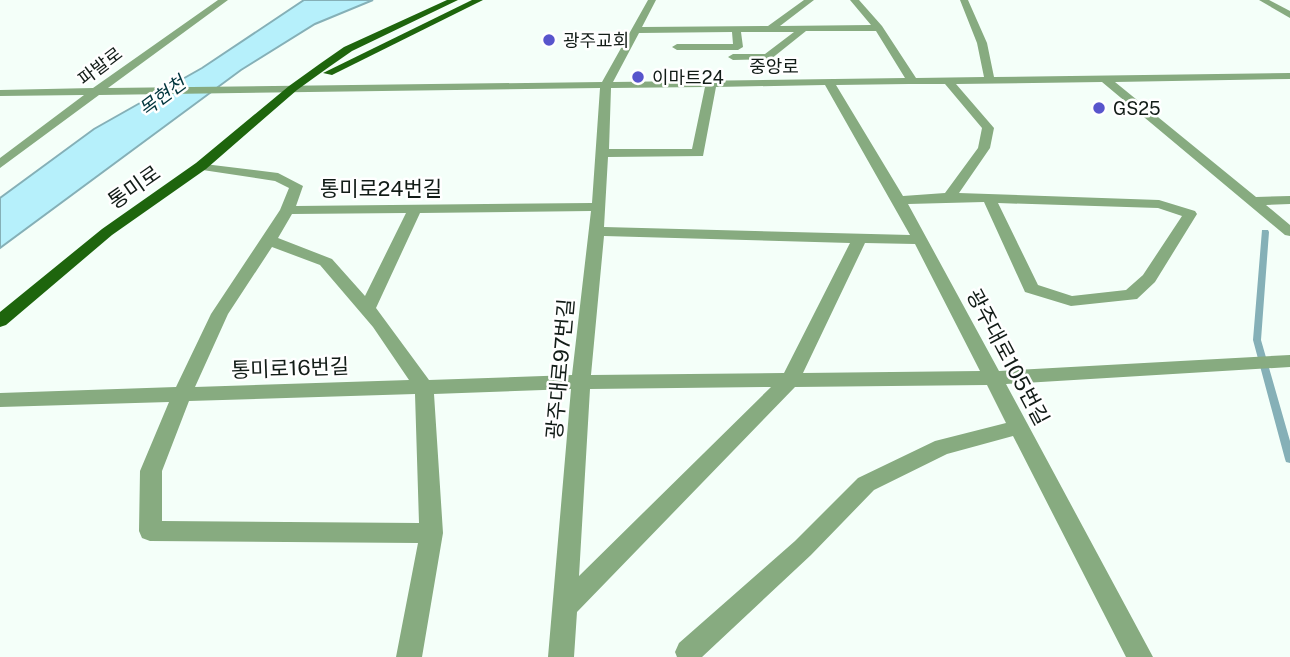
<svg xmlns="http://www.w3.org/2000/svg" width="1290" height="657" font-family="'Public Sans','Noto Sans KR',sans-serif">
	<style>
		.water { fill: #b6f0fb; stroke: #85b0b7; stroke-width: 2 }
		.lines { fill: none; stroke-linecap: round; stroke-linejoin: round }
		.stream { fill: #85b0b7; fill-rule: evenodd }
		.minor { fill: #87ab80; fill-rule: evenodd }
		.major { fill: #1e650d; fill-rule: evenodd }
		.poi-dot { fill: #5855cc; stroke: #fff; stroke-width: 2.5 }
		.labels { text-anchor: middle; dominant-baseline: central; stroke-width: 5; stroke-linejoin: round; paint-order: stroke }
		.far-poi-label { font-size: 18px; fill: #121c17; stroke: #fff; text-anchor: start }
		.far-street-label { font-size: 18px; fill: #121c17; stroke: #fff }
		.far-water-label { font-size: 19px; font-style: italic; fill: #00353d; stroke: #fff }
		.street-label { font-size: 21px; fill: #121c17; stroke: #fff }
	</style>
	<rect width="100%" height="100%" fill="#f4fff9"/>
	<polygon class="water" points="304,0 373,0 315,24 241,70 0,248 0,198 94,129 202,68"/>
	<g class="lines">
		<polygon class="stream" points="1262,230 1268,230 1269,232 1261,340 1290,441 1290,463 1286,462 1285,459 1253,340"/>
		<g class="minor">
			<path d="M 218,0 L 228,0 L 108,88 L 602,82 L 648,0 L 656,0 L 642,27 L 768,26 L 804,0 L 814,0 L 780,26 L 871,25 L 850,0 L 859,0 L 882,26 L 916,78 L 984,77 L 977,43 L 960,0 L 968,0 L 987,43 L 994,77 L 1290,73 L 1290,79 L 1115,82 L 1256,197 L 1290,196 L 1290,204 L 1266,205 L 1290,225 L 1290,236 L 1285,235 L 1102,82 L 956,84 L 994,128 L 990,148 L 959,193 L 1159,200 L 1195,211 L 1197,214 L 1155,282 L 1137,299 L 1071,306 L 1025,292 L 984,202 L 908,204 L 999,371 L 1290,355 L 1290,367 L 1006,384 L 1153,657 L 1126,657 L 1013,436 L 947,454 L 874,490 L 811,555 L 702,657 L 677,657 L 675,652 L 679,643 L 795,541 L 858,478 L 935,441 L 1006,423 L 987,385 L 795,387 L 577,612 L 574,657 L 548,657 L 571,389 L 434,394 L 443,533 L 422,657 L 396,657 L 418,543 L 150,541 L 142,538 L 139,531 L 140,471 L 169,402 L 0,407 L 0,393 L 176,387 L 211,314 L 280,210 L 289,188 L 275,181 L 196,169 L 196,163 L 278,173 L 303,186 L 296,206 L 592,203 L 600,88 L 99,95 L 0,168 L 0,158 L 84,95 L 0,96 L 0,90 L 93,88 ZM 806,31 L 876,31 L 905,78 L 613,82 L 639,33 L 732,32 L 733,44 L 677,44 L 672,47 L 677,50 L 738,50 L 743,47 L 741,32 L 794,32 L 765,54 L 733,54 L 728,57 L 733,60 L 771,59 ZM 909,84 L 945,84 L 982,128 L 978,148 L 945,193 L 903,196 L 836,85 ZM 825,85 L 910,235 L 604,227 L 608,157 L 703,156 L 716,87 ZM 705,87 L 692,149 L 609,149 L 611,88 ZM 998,203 L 1158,208 L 1182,216 L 1143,275 L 1126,290 L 1072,296 L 1038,285 ZM 591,211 L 572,375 L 429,380 L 376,308 L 420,213 ZM 406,213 L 365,296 L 332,259 L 278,238 L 292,214 ZM 604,236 L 850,243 L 784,373 L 591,375 ZM 865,243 L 915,244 L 980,371 L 803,373 ZM 272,247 L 320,265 L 373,327 L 409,380 L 195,387 L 228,314 ZM 771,387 L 579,576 L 590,389 ZM 415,394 L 419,523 L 162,521 L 162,471 L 189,401 Z"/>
			<polygon points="1259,0 1269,0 1290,11 1290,18"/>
		</g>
		<g class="major">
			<polygon points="447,0 458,0 352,51 329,67 297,90 206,169 112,235 6,325 0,327 0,312 102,229 196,163 289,86 321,63 344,47"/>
			<polygon points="472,0 483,0 332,75 323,73"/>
		</g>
	</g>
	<g class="poi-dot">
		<circle cx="549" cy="40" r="7"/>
		<circle cx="638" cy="77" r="7"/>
		<circle cx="1099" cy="108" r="7"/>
	</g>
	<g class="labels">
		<g class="far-poi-label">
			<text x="563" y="40">광주교회</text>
			<text x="652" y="77">이마트24</text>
			<text x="1113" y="108">GS25</text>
		</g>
		<g class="far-street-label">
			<text transform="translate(100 66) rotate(-37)">파발로</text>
			<text x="774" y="66">중앙로</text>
		</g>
		<g class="far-water-label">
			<text transform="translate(162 96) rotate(-37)">목현천</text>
		</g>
		<g class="street-label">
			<text transform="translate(134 187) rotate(-35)">통미로</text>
			<text x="381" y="188">통미로24번길</text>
			<text transform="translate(1008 357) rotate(62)">광주대로105번길</text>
			<text transform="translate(290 368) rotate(-2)">통미로16번길</text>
			<text transform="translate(560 369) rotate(-85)">광주대로97번길</text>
		</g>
	</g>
</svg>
